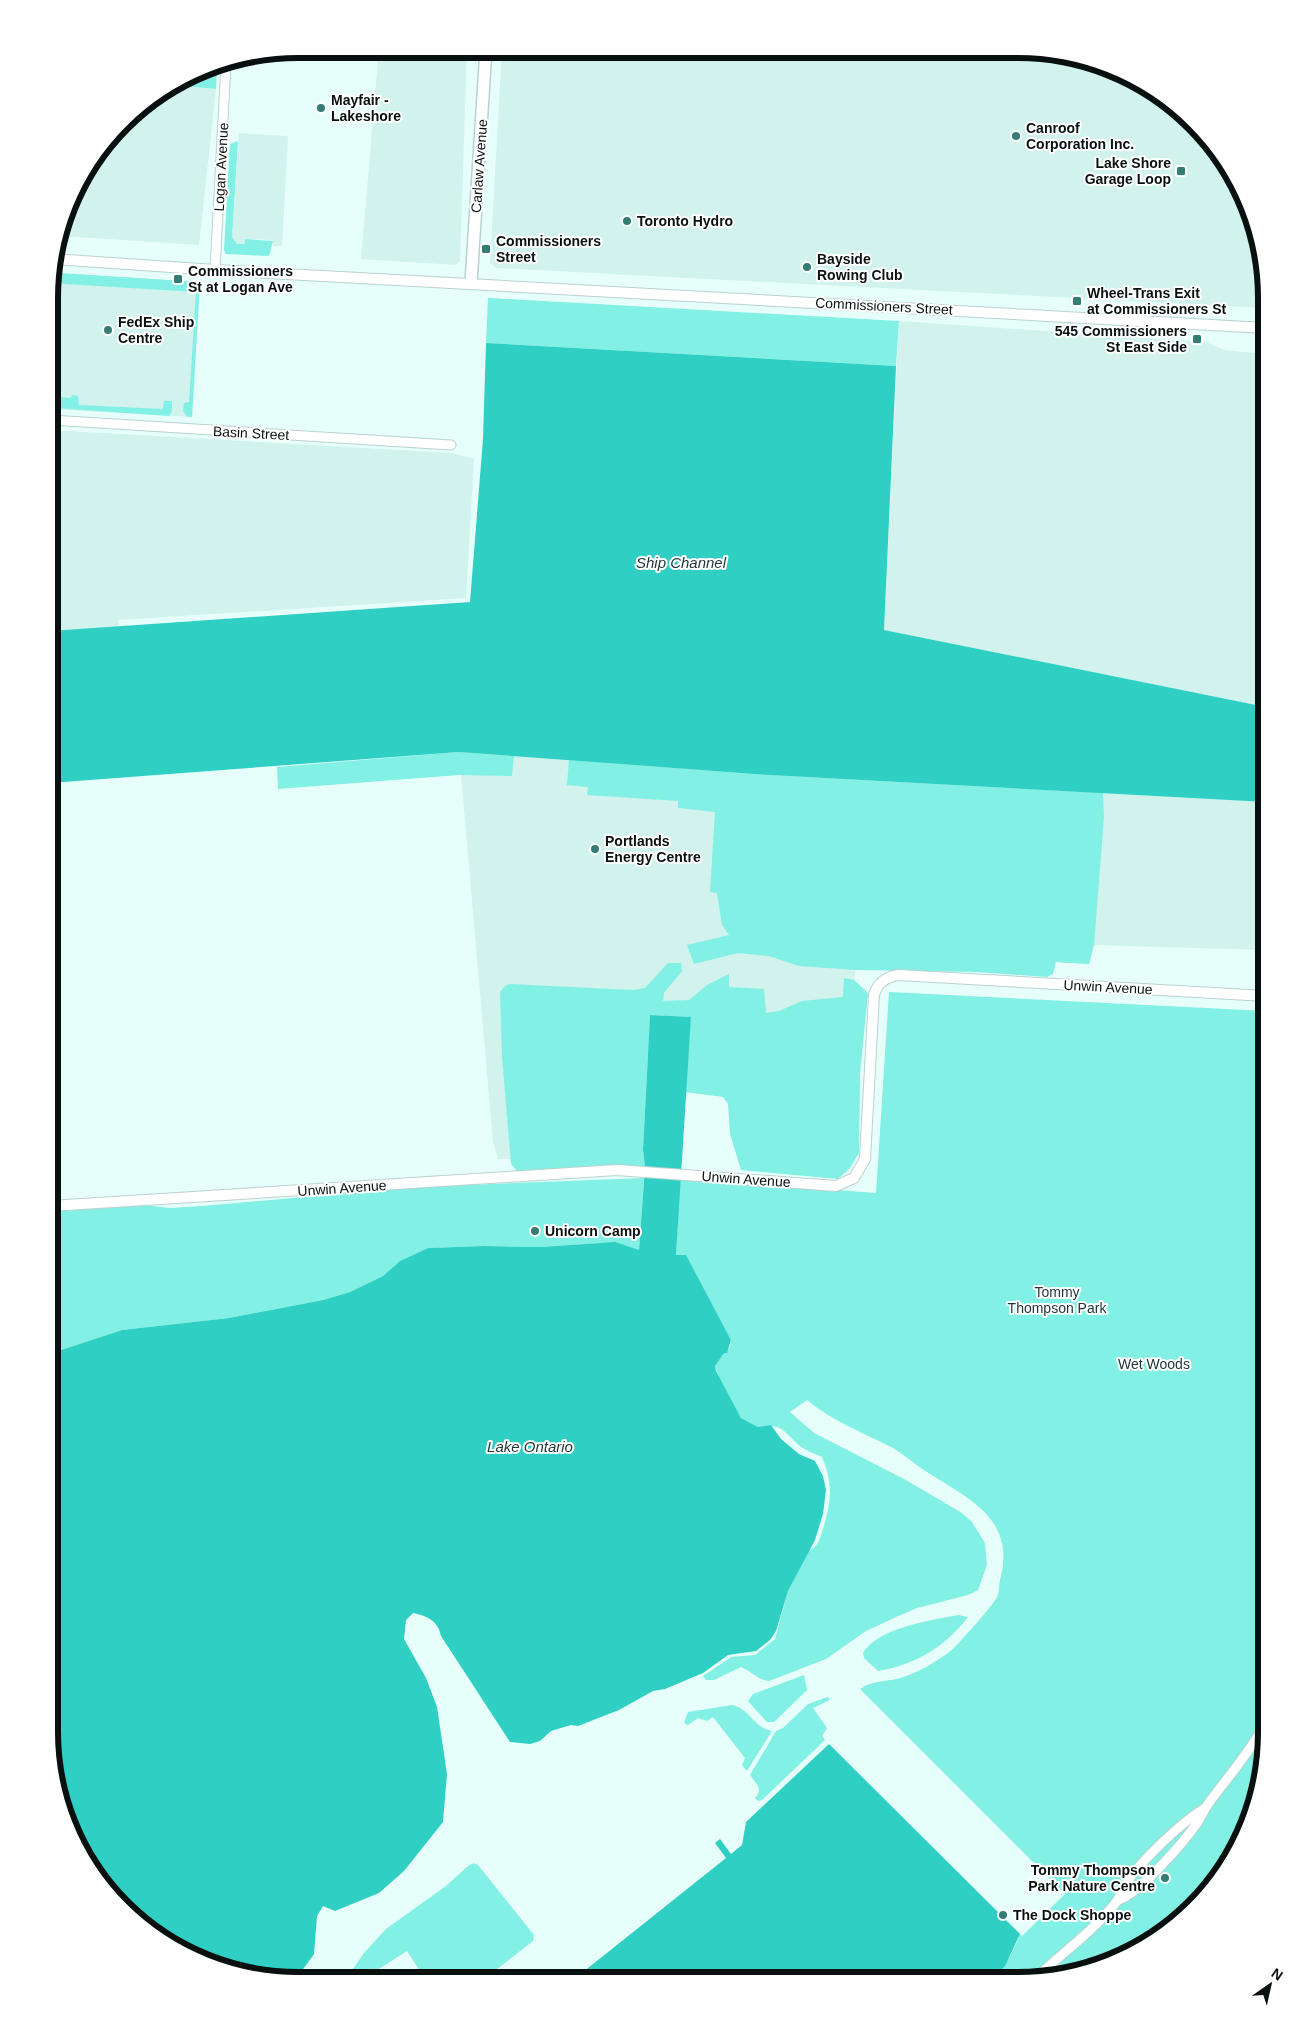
<svg xmlns="http://www.w3.org/2000/svg" width="1315" height="2030" font-family="Arial,sans-serif">
	<style>
		.built { fill: #d1f2ed }
		.green { fill: #82f0e4 }
		.water { fill: #2fd0c3 }
		.lines { fill: none; stroke-linecap: round; stroke-linejoin: round }
		.minor-casing { stroke: #bad2cf; stroke-width: 11 }
		.tertiary-casing { stroke: #bad2cf; stroke-width: 12 }
		.secondary-casing { stroke: #bad2cf; stroke-width: 14 }
		.minor { stroke: #fff; stroke-width: 9 }
		.tertiary { stroke: #fff; stroke-width: 10 }
		.secondary { stroke: #fff; stroke-width: 11 }
		.poi-dot { fill: #357c75; stroke: #fff; stroke-width: 2 }
		.labels { text-anchor: middle; dominant-baseline: central; stroke-width: 4; stroke-linejoin: round; paint-order: stroke }
		.poi-label { font-size: 14px; font-weight: bold; fill: #091110; stroke: #fff; text-anchor: start }
		.street-label { font-size: 14px; fill: #091110; stroke: #fff }
		.park-label { font-size: 14px; fill: #1c3532; stroke: #fff }
		.water-label { font-size: 15px; font-style: italic; fill: #1e3734; stroke: #fff }
		.rim { fill: none; stroke: #091110; stroke-width: 6 }
	</style>
	<rect width="100%" height="100%" fill="#e6fffb"/>
	<g class="built">
		<polygon points="379,49 467,49 460,261 456,265 361,259"/>
		<polygon points="502,49 1050,51 1112,68 1169,100 1215,146 1247,202 1266,297 1266,308 496,268 490,263"/>
		<polygon points="174,85 216,89 199,245 60,236 75,187 133,111"/>
		<polygon points="239,133 288,136 282,246 273,246 273,240 246,239 245,245 237,244 232,237"/>
		<polygon points="51,273 200,282 192,417 51,409"/>
		<polygon points="899,321 1206,342 1224,350 1266,354 1266,707 884,630"/>
		<polygon points="51,430 452,453 474,459 466,598 118,620 119,627 50,631"/>
		<polygon points="459,752 769,775 1266,802 1266,950 1094,945 1089,964 857,951 847,1073 751,1109 690,1039 691,1017 517,1159 498,1159 493,1142"/>
	</g>
	<g class="green">
		<polygon points="217,65 216,89 174,85 203,68"/>
		<polygon points="238,141 232,237 237,244 245,244 245,239 273,241 269,256 226,254 224,250 230,144"/>
		<polygon points="60,273 200,282 192,417 188,417 183,411 184,403 189,402 196,292 64,284 59,281"/>
		<polygon points="488,298 899,321 896,366 486,343"/>
		<polygon points="72,395 78,396 79,405 163,409 164,401 172,401 172,411 169,416 54,408 54,404 57,404 58,397 71,398"/>
		<polygon points="459,752 514,756 512,776 459,775 278,789 277,767"/>
		<polygon points="569,760 769,775 1103,793 1104,817 1094,945 1089,964 1056,962 1053,974 1047,977 977,972 855,970 799,966 769,956 738,953 694,964 687,945 729,935 722,925 717,893 710,892 715,812 678,808 678,801 587,795 588,787 567,785"/>
		<polygon points="668,963 681,963 682,971 664,993 663,1001 689,1000 707,985 729,974 729,987 764,989 766,1013 779,1011 802,1001 843,997 844,978 854,980 868,993 860,1074 859,1153 850,1168 838,1179 741,1170 730,1134 728,1104 723,1097 685,1092 691,1017 650,1015 643,1150 645,1167 599,1166 517,1171 511,1164 502,1057 500,992 505,986 510,984 633,990 645,988"/>
		<path d="M 889,992 L 1266,1011 L 1266,1749 L 1247,1827 L 1215,1884 L 1169,1930 L 1113,1962 L 1018,1981 L 989,1981 C 1007,1964 1011,1957 1020,1934 L 1022,1936 L 1065,1894 L 860,1689 C 872,1680 889,1682 904,1677 C 921,1671 938,1661 953,1649 C 960,1642 997,1601 998,1595 C 999,1590 999,1585 1000,1580 C 1016,1521 973,1501 930,1474 C 917,1466 906,1456 893,1448 C 864,1433 832,1421 807,1400 L 790,1412 L 814,1433 L 904,1479 L 962,1513 L 972,1522 L 985,1543 L 986,1555 L 987,1565 L 978,1590 L 968,1595 L 917,1608 L 894,1618 L 866,1631 L 826,1659 L 769,1681 C 758,1680 751,1671 741,1667 L 714,1680 L 706,1680 L 703,1676 L 731,1657 L 755,1655 L 775,1639 L 788,1591 L 808,1551 C 818,1547 820,1539 823,1529 C 831,1502 834,1485 822,1457 C 816,1454 807,1451 801,1447 C 783,1432 784,1423 758,1427 L 741,1418 L 721,1383 L 715,1366 L 721,1355 C 727,1350 731,1350 731,1340 L 686,1256 L 676,1255 L 680,1178 L 876,1193 Z"/>
		<polygon points="644,1178 639,1251 623,1245 601,1243 540,1247 483,1246 428,1248 400,1261 383,1276 350,1292 323,1300 229,1318 122,1330 49,1354 49,1212 144,1205 170,1208 202,1206 416,1187"/>
		<path d="M 958,1615 L 968,1617 C 945,1647 915,1665 878,1671 L 864,1658 L 863,1653 C 877,1628 932,1620 958,1615 Z"/>
		<polygon points="804,1675 807,1690 774,1722 767,1722 748,1701 753,1694"/>
		<path d="M 828,1697 L 830,1700 L 813,1708 L 827,1728 L 822,1736 L 825,1740 L 762,1800 L 758,1801 L 755,1798 C 764,1789 756,1784 750,1775 L 776,1731 L 783,1728 L 808,1704 Z"/>
		<path d="M 732,1705 C 749,1708 754,1728 772,1731 L 747,1771 L 742,1765 L 745,1758 L 713,1717 L 707,1721 L 698,1718 L 688,1725 L 684,1723 L 688,1712 Z"/>
		<polygon points="474,1863 478,1865 534,1935 533,1941 483,1980 426,1980 407,1951 363,1979 346,1979 364,1953 386,1929 446,1886 468,1866"/>
	</g>
	<g class="water">
		<polygon points="486,343 896,366 884,630 1266,707 1266,802 769,775 459,752 50,783 50,631 470,602 483,439"/>
		<path d="M 650,1015 L 691,1017 L 676,1255 L 686,1255 L 731,1340 L 727,1353 L 724,1353 L 715,1366 L 716,1371 L 741,1418 L 758,1427 L 771,1425 L 781,1439 L 799,1454 L 815,1461 L 823,1476 L 826,1490 L 823,1514 L 815,1540 L 788,1591 L 776,1631 L 770,1640 L 756,1651 L 728,1655 L 703,1673 L 665,1689 L 653,1691 L 619,1710 L 578,1726 L 571,1725 L 551,1731 L 540,1741 L 530,1744 L 510,1742 L 441,1636 C 438,1621 428,1616 413,1613 L 406,1620 L 404,1639 L 426,1678 L 437,1707 L 447,1774 L 443,1822 L 404,1871 L 379,1893 L 335,1911 L 323,1906 L 317,1916 L 314,1954 L 296,1979 L 265,1979 L 203,1962 L 146,1930 L 100,1884 L 68,1828 L 49,1732 L 49,1354 L 122,1330 L 229,1318 L 323,1300 L 350,1292 L 383,1276 L 400,1261 L 428,1248 L 483,1246 L 540,1247 L 615,1242 L 639,1250 L 645,1167 L 643,1150 Z"/>
		<polygon points="829,1744 1020,1934 1005,1966 989,1981 573,1980 726,1858 715,1843 720,1839 731,1854 742,1845 746,1822"/>
	</g>
	<g class="lines">
		<defs>
			<g id="minor">
				<polyline points="215,270 226,63"/>
				<polyline points="51,420 451,445"/>
				<path d="M 1118,1900 C 1139,1894 1184,1842 1197,1823 C 1201,1817 1204,1810 1208,1804 C 1228,1777 1250,1752 1266,1723"/>
				<path d="M 1036,1978 C 1063,1952 1095,1930 1117,1901 C 1120,1897 1120,1892 1123,1887 C 1140,1862 1179,1824 1205,1808"/>
			</g>
			<g id="tertiary">
				<polyline points="53,259 215,270 1266,328"/>
				<path d="M 50,1206 L 617,1170 L 836,1186 L 854,1178 L 865,1159 L 874,995 C 878,982 886,977 898,975 L 1266,996"/>
			</g>
			<polyline id="secondary" points="471,283 486,49"/>
		</defs>
		<use href="#minor" class="minor-casing"/>
		<use href="#tertiary" class="tertiary-casing"/>
		<use href="#secondary" class="secondary-casing"/>
		<use href="#minor" class="minor"/>
		<use href="#tertiary" class="tertiary"/>
		<use href="#secondary" class="secondary"/>
	</g>
	<g class="poi-dot">
		<circle cx="321" cy="108" r="5"/>
		<circle cx="1016" cy="136" r="5"/>
		<rect x="1176" y="166" width="10" height="10" rx="2.5"/>
		<circle cx="627" cy="221" r="5"/>
		<rect x="481" y="244" width="10" height="10" rx="2.5"/>
		<circle cx="807" cy="267" r="5"/>
		<rect x="173" y="274" width="10" height="10" rx="2.5"/>
		<rect x="1072" y="296" width="10" height="10" rx="2.5"/>
		<circle cx="108" cy="330" r="5"/>
		<rect x="1192" y="334" width="10" height="10" rx="2.5"/>
		<circle cx="595" cy="849" r="5"/>
		<circle cx="535" cy="1231" r="5"/>
		<circle cx="1165" cy="1878" r="5"/>
		<circle cx="1003" cy="1915" r="5"/>
	</g>
	<g class="labels">
		<g class="poi-label">
			<text x="331" y="100">Mayfair -<tspan x="331" dy="16">Lakeshore</tspan></text>
			<text x="1026" y="128">Canroof<tspan x="1026" dy="16">Corporation Inc.</tspan></text>
			<text x="1171" y="163" text-anchor="end">Lake Shore<tspan x="1171" dy="16">Garage Loop</tspan></text>
			<text x="637" y="221">Toronto Hydro</text>
			<text x="496" y="241">Commissioners<tspan x="496" dy="16">Street</tspan></text>
			<text x="817" y="259">Bayside<tspan x="817" dy="16">Rowing Club</tspan></text>
			<text x="188" y="271">Commissioners<tspan x="188" dy="16">St at Logan Ave</tspan></text>
			<text x="1087" y="293">Wheel-Trans Exit<tspan x="1087" dy="16">at Commissioners St</tspan></text>
			<text x="118" y="322">FedEx Ship<tspan x="118" dy="16">Centre</tspan></text>
			<text x="1187" y="331" text-anchor="end">545 Commissioners<tspan x="1187" dy="16">St East Side</tspan></text>
			<text x="605" y="841">Portlands<tspan x="605" dy="16">Energy Centre</tspan></text>
			<text x="545" y="1231">Unicorn Camp</text>
			<text x="1155" y="1870" text-anchor="end">Tommy Thompson<tspan x="1155" dy="16">Park Nature Centre</tspan></text>
			<text x="1013" y="1915">The Dock Shoppe</text>
		</g>
		<g class="street-label">
			<text transform="translate(479 166) rotate(-86)">Carlaw Avenue</text>
			<text transform="translate(221 167) rotate(-87)">Logan Avenue</text>
			<text transform="translate(884 306) rotate(3)">Commissioners Street</text>
			<text transform="translate(251 433) rotate(3)">Basin Street</text>
			<text transform="translate(1108 987) rotate(3)">Unwin Avenue</text>
			<text transform="translate(746 1179) rotate(4)">Unwin Avenue</text>
			<text transform="translate(342 1188) rotate(-4)">Unwin Avenue</text>
		</g>
		<g class="park-label">
			<text x="1057" y="1292">Tommy<tspan x="1057" dy="16">Thompson Park</tspan></text>
			<text x="1154" y="1364">Wet Woods</text>
		</g>
		<g class="water-label">
			<text x="681" y="562">Ship Channel</text>
			<text x="530" y="1446">Lake Ontario</text>
		</g>
	</g>
	<path d="M0 0H1315V2030H0ZM298 58H1018A240 240 0 0 1 1258 298V1732A240 240 0 0 1 1018 1972H298A240 240 0 0 1 58 1732V298A240 240 0 0 1 298 58Z" fill="#fff" fill-rule="evenodd"/>
	<path class="rim" d="M298 58H1018A240 240 0 0 1 1258 298V1732A240 240 0 0 1 1018 1972H298A240 240 0 0 1 58 1732V298A240 240 0 0 1 298 58Z"/>
	<g transform="translate(1270 1985) rotate(34)" stroke="#ffffff" stroke-width="4" paint-order="stroke">
	<path d="M0-4L9 19L0 12L-9 19Z" fill="#091110"/>
	<text y="-8" font-size="14" font-weight="bold" text-anchor="middle" fill="#091110">N</text>
	</g>
</svg>
